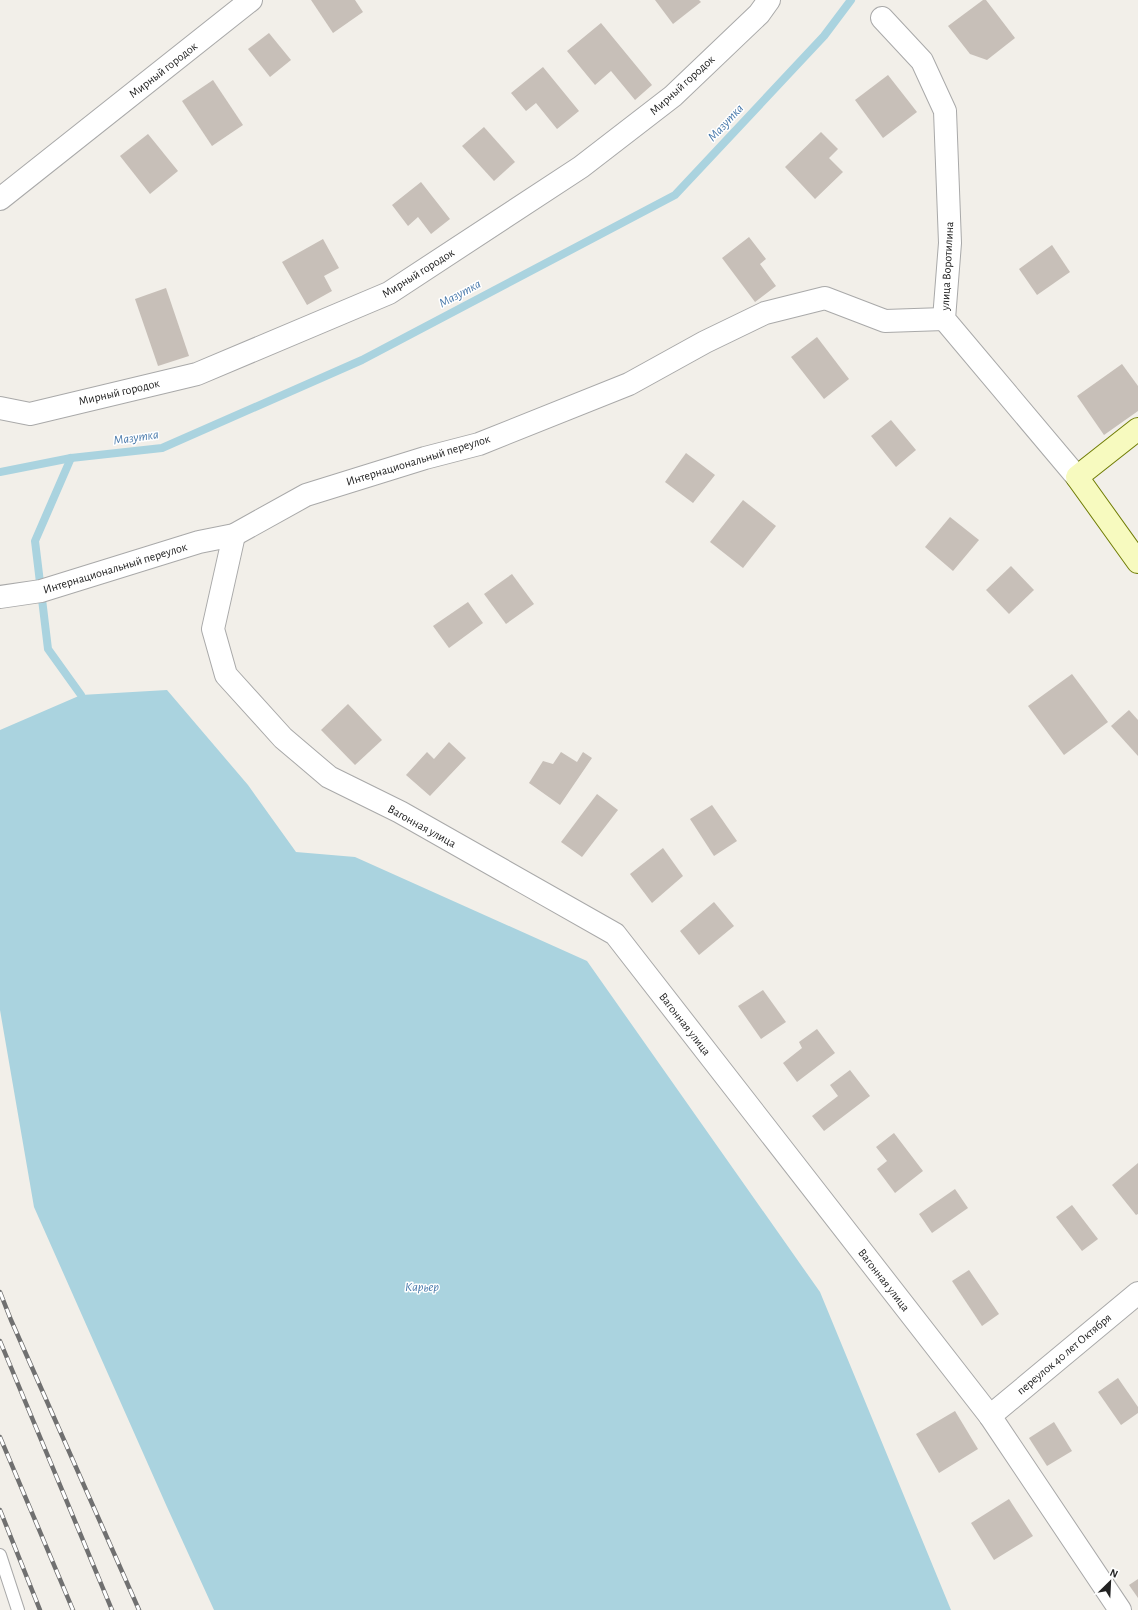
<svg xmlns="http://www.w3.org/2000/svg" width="1138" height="1610" font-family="'Alegreya Sans',sans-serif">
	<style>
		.water { fill: #aad3df }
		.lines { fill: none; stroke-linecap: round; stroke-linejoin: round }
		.stream { stroke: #aad3df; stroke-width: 8 }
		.building { fill: #c7bfb8 }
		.lane-casing { stroke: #a9a9a9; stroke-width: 14 }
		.street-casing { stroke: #a9a9a9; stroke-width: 24 }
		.secondary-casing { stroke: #707d05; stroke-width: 24 }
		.lane { stroke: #fff; stroke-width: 12 }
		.street { stroke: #fff; stroke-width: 22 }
		.secondary { stroke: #f7fabf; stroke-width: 22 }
		.rail-casing { stroke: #707070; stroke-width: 4.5 }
		.rail { stroke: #fff; stroke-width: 3; stroke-dasharray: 9; stroke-linecap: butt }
		.labels { text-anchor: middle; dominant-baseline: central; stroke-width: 3; stroke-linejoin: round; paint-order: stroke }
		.street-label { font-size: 12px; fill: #222; stroke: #fff }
		.water-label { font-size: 13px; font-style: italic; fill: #4a7aab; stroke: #fff }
	</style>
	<rect width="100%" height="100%" fill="#f2efe9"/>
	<polygon class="water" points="167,690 248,785 296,852 355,857 587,961 820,1292 951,1610 214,1610 167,1507 34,1207 0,1010 0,730 81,695"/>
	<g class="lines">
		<g class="stream">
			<polyline points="71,458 35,541 48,649 81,695"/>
			<polyline points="0,472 71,458 162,448 362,360 675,195 824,36 851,0"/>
		</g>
	</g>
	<g class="building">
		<polygon points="311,0 355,0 363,12 333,33"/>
		<polygon points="655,0 699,0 701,2 673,24"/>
		<polygon points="983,0 986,0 1015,38 987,60 970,54 948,26"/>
		<polygon points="601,23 652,85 635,100 611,71 595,85 567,51"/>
		<polygon points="269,33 291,60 270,77 248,49"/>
		<polygon points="543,67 579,111 557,129 536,103 526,111 511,93"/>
		<polygon points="888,75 917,112 883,138 855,100"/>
		<polygon points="213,80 243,125 212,146 182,101"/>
		<polygon points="484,127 515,162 494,181 462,146"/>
		<polygon points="821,132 838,149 829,158 843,172 815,199 785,167"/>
		<polygon points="148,134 178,171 150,194 120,156"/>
		<polygon points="421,182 450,219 431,234 418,217 408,226 392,205"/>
		<polygon points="749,237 766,259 760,264 776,286 755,302 722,258"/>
		<polygon points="323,239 339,268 324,276 332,291 307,305 282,262"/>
		<polygon points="1052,245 1070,272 1037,295 1019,269"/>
		<polygon points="166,288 189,356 158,366 135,299"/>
		<polygon points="817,337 849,379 824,399 791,357"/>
		<polygon points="1122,364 1138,386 1138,411 1104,435 1077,396"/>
		<polygon points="891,420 916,450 896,467 871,436"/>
		<polygon points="686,453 715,475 693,503 665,482"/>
		<polygon points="743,500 776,526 743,568 710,542"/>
		<polygon points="950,517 979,540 953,571 925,547"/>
		<polygon points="1011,566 1034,590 1009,614 986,590"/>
		<polygon points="512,574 534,604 506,624 484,594"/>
		<polygon points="468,602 483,623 449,648 433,626"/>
		<polygon points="1072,674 1108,722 1064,755 1028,706"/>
		<polygon points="348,704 382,740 355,765 321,730"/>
		<polygon points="1129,710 1138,720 1138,756 1111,726"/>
		<polygon points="449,742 466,758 430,796 406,775 427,752 434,759"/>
		<polygon points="561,752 577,762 583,752 592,758 560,805 529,783 543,761 553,764"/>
		<polygon points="597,794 618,810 582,857 561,842"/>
		<polygon points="712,805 737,841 714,856 690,819"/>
		<polygon points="663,848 683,876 652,903 630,874"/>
		<polygon points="714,902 734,926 699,955 680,931"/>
		<polygon points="763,990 786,1022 761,1039 738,1006"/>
		<polygon points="817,1029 835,1053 797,1082 783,1063 802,1048 799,1042"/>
		<polygon points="850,1070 870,1096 824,1131 812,1116 838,1096 830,1085"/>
		<polygon points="894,1133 923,1171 895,1193 877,1169 887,1161 876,1147"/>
		<polygon points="1138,1163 1138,1214 1136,1215 1112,1185"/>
		<polygon points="955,1189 968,1208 932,1233 919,1214"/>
		<polygon points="1072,1205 1098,1239 1082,1251 1056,1217"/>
		<polygon points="969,1270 999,1314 982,1326 952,1281"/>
		<polygon points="1118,1378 1138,1407 1138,1413 1121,1425 1098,1392"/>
		<polygon points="955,1411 978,1449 939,1473 916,1434"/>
		<polygon points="1054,1422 1072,1451 1047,1466 1029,1438"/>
		<polygon points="1009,1499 1033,1536 994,1560 971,1523"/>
		<polygon points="1138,1579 1138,1598 1129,1585"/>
	</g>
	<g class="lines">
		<defs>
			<polyline id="lane" points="0,1555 18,1610"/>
			<g id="street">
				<polyline points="882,18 922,61 945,111 950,243 944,319 1077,477"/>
				<polyline points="0,199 251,0"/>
				<polyline points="0,408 30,414 197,374 389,293 581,167 673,96 759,14 769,0"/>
				<polyline points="234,535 213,629 226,675 283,738 329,777 400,812 615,934 990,1416 1120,1610"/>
				<polyline points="0,597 41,591 199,542 234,535 306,495 425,458 479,444 629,384 705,342 765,313 825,298 885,321 944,319"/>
				<polyline points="990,1416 1138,1293"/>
			</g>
			<polyline id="secondary" points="1138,429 1077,477 1138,562"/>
		</defs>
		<use href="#lane" class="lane-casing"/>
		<use href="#street" class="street-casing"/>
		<use href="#secondary" class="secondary-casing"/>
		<use href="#lane" class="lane"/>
		<use href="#street" class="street"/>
		<use href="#secondary" class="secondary"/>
		<defs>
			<g id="rail">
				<polyline points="0,1292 11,1320 139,1610"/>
				<polyline points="0,1341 112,1610"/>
				<polyline points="0,1437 73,1610"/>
				<polyline points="0,1510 40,1610"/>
			</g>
		</defs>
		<use href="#rail" class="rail-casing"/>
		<use href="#rail" class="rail"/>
	</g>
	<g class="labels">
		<g class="street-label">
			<text transform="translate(163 70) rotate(-38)">Мирный городок</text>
			<text transform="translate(682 85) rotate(-42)">Мирный городок</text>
			<text transform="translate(947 266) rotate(-87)">улица Воротилина</text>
			<text transform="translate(418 273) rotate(-32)">Мирный городок</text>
			<text transform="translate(119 392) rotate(-13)">Мирный городок</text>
			<text transform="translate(418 460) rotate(-17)">Интернациональный переулок</text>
			<text transform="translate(115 568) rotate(-17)">Интернациональный переулок</text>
			<text transform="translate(422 826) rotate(29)">Вагонная улица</text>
			<text transform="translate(685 1024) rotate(52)">Вагонная улица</text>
			<text transform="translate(884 1280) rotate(52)">Вагонная улица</text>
			<text transform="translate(1064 1354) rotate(-40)">переулок 40 лет Октября</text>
		</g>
		<g class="water-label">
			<text transform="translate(726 123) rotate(-47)">Мазутка</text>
			<text transform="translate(460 294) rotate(-28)">Мазутка</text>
			<text transform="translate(136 438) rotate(-8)">Мазутка</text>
			<text x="422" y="1287">Карьер</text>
		</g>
	</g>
	<g transform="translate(1110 1582) rotate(24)" stroke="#ffffff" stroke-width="3" paint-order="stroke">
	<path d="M0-3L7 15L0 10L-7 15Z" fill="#222222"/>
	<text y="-6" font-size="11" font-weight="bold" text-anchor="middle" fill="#222222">N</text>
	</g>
</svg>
